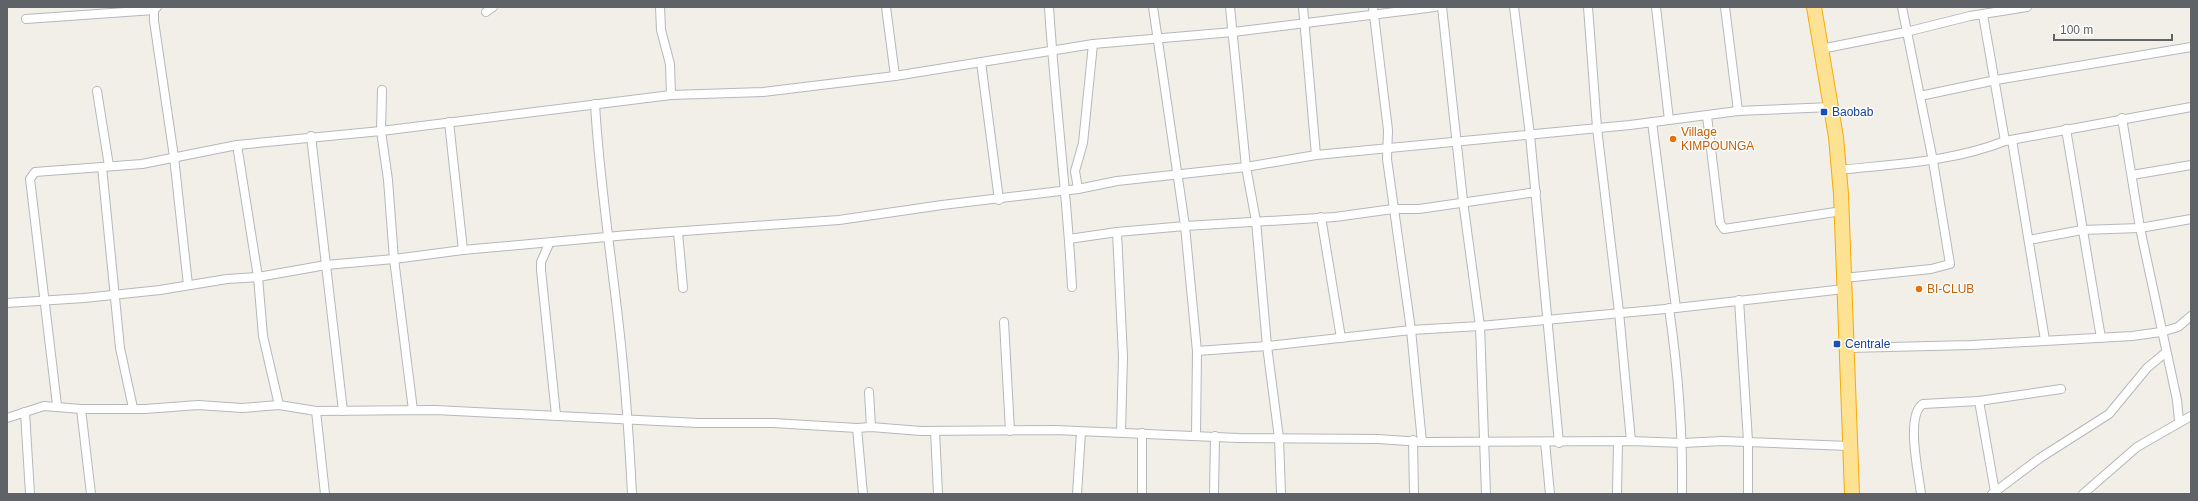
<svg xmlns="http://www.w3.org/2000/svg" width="2198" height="501" font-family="Arial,sans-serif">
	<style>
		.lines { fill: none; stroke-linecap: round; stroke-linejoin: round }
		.street-casing { stroke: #b5b8bc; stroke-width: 10 }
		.highway-casing { stroke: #f9ab00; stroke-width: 16 }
		.street { stroke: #fff; stroke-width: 8 }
		.highway { stroke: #fde293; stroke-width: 14 }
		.transit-dot { fill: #1a4fb4; stroke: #fff; stroke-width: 1.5 }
		.food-dot { fill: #e8710a; stroke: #fff; stroke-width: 1.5 }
		.labels { text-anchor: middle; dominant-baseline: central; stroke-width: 3; stroke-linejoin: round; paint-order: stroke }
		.transit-label { font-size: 12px; fill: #164399; stroke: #fff; text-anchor: start }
		.food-label { font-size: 12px; fill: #c56008; stroke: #fff; text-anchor: start }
	</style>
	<rect width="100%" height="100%" fill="#f1efe8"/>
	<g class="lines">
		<defs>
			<g id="street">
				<polyline points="660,7 661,30 670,64 671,95"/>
				<polyline points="886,7 895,76"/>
				<path d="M 1049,7 C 1055,101 1067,193 1072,287"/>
				<polyline points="1153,7 1185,226 1197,351 1196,436"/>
				<polyline points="1230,7 1246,167 1256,221 1267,346 1279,438 1281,494"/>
				<polyline points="1303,7 1316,155"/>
				<polyline points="1373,7 1388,130 1387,159 1411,330 1422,442"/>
				<polyline points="1442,7 1463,201 1480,326 1486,494"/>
				<polyline points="1514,7 1530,135 1559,443"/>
				<polyline points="1588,7 1597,128 1619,312 1631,441"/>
				<polyline points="1656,7 1669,120"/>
				<polyline points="1725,7 1738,111"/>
				<polyline points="154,10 154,21 174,157 188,285"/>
				<polyline points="486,12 493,7"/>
				<polyline points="1983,15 2005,141"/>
				<polyline points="26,19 154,10 157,7"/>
				<polyline points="1821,49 1906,32 1970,16 2027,7"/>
				<polyline points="981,62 999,200"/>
				<polyline points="382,90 381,131 388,180 394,259 413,410"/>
				<polyline points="97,91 109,166"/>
				<polyline points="1920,96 1996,80 2191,47"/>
				<path d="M 595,104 C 599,176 610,247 618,318 C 625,377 629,435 632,494"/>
				<polyline points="1707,116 1720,223 1724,229 1842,211"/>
				<polyline points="2122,118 2140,228 2177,400 2179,421"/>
				<polyline points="449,122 463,250"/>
				<polyline points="1652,122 1676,308"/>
				<polyline points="2066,129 2101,338"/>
				<polyline points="311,136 343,411"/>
				<polyline points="2012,140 2045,340"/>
				<polyline points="237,145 258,277 263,336 279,405"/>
				<polyline points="102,167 120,348 133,408"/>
				<path d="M 1839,170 C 1895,164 1952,162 2005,141 L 2191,107"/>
				<polyline points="2132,175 2191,165"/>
				<polyline points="1078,189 1075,171 1083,143 1093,44"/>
				<polyline points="1321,217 1341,338"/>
				<polyline points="678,232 683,288"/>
				<polyline points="1117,232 1123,357 1121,432"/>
				<polyline points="1069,239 1117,232 1185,226 1335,217 1393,209 1419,209 1536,192"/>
				<polyline points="2029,240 2082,230 2140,228 2191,219"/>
				<polyline points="549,244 541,262 541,270 556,415"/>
				<polyline points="1844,278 1931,269 1950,264 1933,161 1902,7"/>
				<polyline points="1739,300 1748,441 1748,494"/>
				<polyline points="7,303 84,298 160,290 227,279 258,277 326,265 394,259 463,250 628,235 839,220 942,205 1078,189 1117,181 1246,167 1316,155 1630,125 1738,111 1831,107"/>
				<path d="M 1669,308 C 1678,370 1683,432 1682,494"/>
				<polyline points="1004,322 1010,431"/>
				<polyline points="1848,348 1972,345 2132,336 2161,332 2178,327 2191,316"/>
				<polyline points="1197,351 1267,346 1411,330 1480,326 1676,308 1844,289"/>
				<polyline points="869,392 871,427"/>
				<polyline points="1979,401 1995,492"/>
				<polyline points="57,405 30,179 35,172 142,164 237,145 381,131 671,95 763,92 895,76 1093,44 1233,32 1435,7"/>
				<polyline points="81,409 91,494"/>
				<polyline points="316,411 325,494"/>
				<polyline points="25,412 30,494"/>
				<polyline points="7,418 44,406 81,409 145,409 198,405 242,408 279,405 316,411 435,410 698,423 773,423 857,428 871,427 921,431 1055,430 1238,438 1378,439 1422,442 1631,441 1683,443 1722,441 1849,446"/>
				<polyline points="857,428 863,494"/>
				<polyline points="935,431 938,494"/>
				<polyline points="1142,433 1142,494"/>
				<polyline points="1413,440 1414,494"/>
				<polyline points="1545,442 1550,494"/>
				<polyline points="1077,494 1081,432"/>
				<polyline points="1214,494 1215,436"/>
				<polyline points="1617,494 1618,441"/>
				<path d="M 1921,494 C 1919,475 1905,415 1923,404 L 1979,401 L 2061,389"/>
				<polyline points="1992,494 2040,458 2109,414 2147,368 2165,353"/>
				<polyline points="2083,494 2137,447 2191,416"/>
			</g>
			<polyline id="highway" points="1814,7 1836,137 1841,194 1852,494"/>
		</defs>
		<use href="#street" class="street-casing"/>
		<use href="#highway" class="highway-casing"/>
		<use href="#street" class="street"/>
		<use href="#highway" class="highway"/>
	</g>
	<g class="transit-dot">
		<rect x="1820" y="108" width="8" height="8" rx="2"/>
		<rect x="1833" y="340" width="8" height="8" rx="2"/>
	</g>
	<g class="food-dot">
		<circle cx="1673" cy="139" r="4"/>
		<circle cx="1919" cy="289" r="4"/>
	</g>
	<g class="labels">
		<g class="transit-label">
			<text x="1832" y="112">Baobab</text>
			<text x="1845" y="344">Centrale</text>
		</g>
		<g class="food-label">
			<text x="1681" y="132">Village<tspan x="1681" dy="14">KIMPOUNGA</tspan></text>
			<text x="1927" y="289">BI-CLUB</text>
		</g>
	</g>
	<rect width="2198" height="501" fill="none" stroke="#5f6368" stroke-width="16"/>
	<path d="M2054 34v6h118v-6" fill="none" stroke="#5f6368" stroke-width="2"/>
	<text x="2060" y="34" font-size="12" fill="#5f6368" stroke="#ffffff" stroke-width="3" paint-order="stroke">100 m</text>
</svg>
